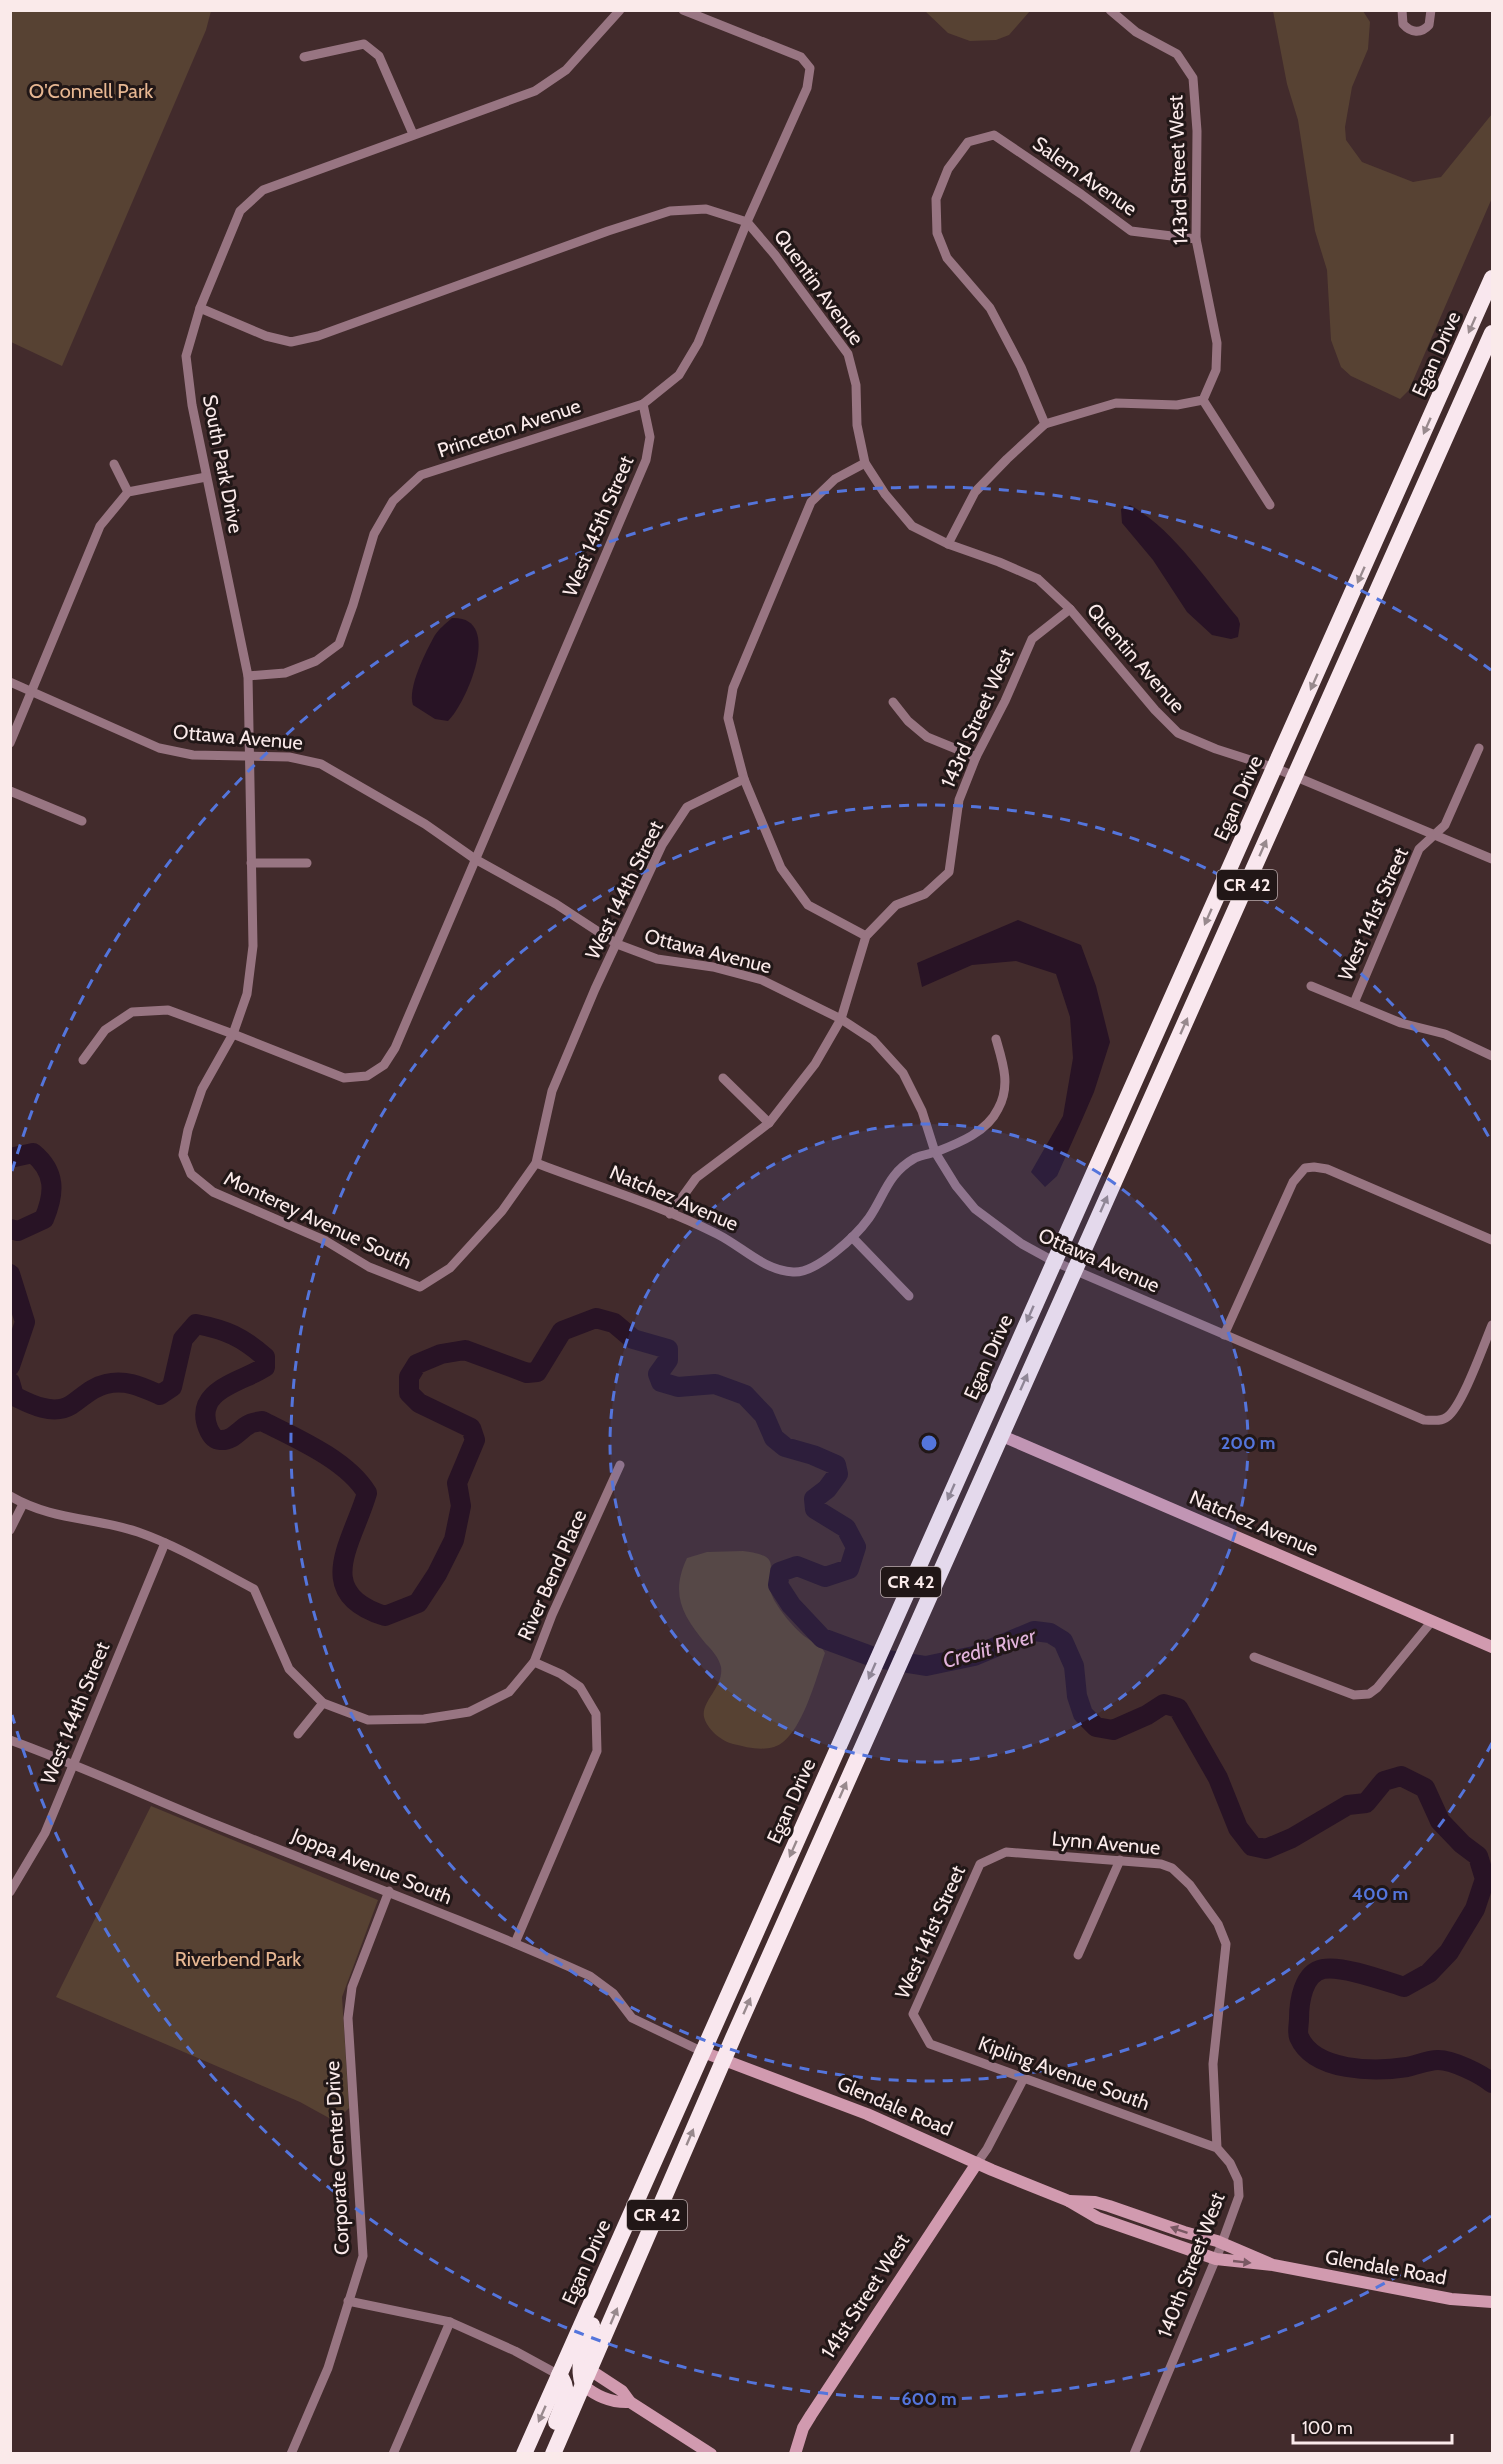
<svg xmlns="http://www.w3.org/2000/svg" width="1503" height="2464" font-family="Cabin,sans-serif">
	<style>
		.green { fill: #574233 }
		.water { fill: #281325 }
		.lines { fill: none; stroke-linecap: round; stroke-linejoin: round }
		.river { stroke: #281325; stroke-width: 20 }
		.street { stroke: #987582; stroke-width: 9 }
		.secondary { stroke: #d19aaf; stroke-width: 12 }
		.highway { stroke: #f9e7ee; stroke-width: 16 }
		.oneway { fill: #98898d }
		.oneway2 { fill: #795863 }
		.ring { fill: none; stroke: #5475dc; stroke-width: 3; stroke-dasharray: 10 8 }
		.labels { text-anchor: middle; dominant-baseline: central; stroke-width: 6; stroke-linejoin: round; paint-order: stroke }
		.shield { fill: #211717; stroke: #b9abab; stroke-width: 1.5 }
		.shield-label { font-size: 18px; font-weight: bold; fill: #faeaea }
		.park-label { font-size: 20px; fill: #e7b792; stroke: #211717 }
		.street-label { font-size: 20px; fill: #faeaea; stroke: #211717 }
		.water-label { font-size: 21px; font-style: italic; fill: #e2b3db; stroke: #211717 }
		.centre { fill: #5475dc; stroke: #211717; stroke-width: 3 }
		.ring-label { font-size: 18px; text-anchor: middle; font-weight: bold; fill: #5475dc; stroke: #211717; stroke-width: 6; stroke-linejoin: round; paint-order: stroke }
	</style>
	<rect width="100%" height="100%" fill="#422b2c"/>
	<g class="green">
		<polygon points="11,10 211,11 206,30 62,366 11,342"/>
		<polygon points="925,11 1030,11 1009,35 996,40 970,41 948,33"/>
		<polygon points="1273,11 1363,11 1370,22 1368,49 1352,87 1345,127 1346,140 1362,162 1413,182 1441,177 1492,114 1492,198 1409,390 1400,399 1351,376 1341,367 1331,340 1327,270 1315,231 1298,120 1287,84"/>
		<path d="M 743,1551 C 791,1557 759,1571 774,1600 C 781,1612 793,1627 804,1636 C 812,1642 821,1644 825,1653 C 816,1678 801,1739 774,1747 C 760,1751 746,1747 733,1744 C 721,1741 707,1729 704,1717 C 701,1701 724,1687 721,1667 C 719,1658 712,1650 706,1644 C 682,1615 670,1594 687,1558 L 707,1552 Z"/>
		<polygon points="151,1806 378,1900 342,1997 349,2108 338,2119 329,2118 300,2102 56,1997"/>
	</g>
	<g class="water">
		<path d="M 1130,505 C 1173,529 1206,580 1238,618 L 1240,624 L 1238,637 L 1231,639 L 1212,635 L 1187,612 L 1153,560 L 1122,523 L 1121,509 Z"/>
		<path d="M 452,618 C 504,616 467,702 448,721 L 435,719 L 413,705 C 407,688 426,651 435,635 C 439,629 446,623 452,618 Z"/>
		<polygon points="1018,920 1081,945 1096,986 1110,1042 1094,1092 1081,1122 1057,1176 1045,1187 1031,1172 1063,1116 1073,1058 1070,1017 1056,974 1016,961 972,965 922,987 917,963"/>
	</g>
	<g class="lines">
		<g class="river">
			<path d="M 10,1158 L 33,1153 C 56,1172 55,1193 44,1219 L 18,1231 L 10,1229"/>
			<polyline points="10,1274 25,1322 10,1366"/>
			<path d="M 10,1382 L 14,1396 C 30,1404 53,1416 71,1405 C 83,1397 92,1387 106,1384 C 126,1379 142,1387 160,1395 L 172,1387 L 183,1339 L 196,1324 C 227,1330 242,1337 265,1357 L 265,1367 C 243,1382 193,1389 208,1428 C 210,1433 214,1440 220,1440 C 233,1441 239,1430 248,1425 C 252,1422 258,1422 262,1421 C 296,1438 347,1460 367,1493 C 353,1542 311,1593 385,1616 L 418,1603 L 437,1574 L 454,1540 L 461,1506 L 457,1483 L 475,1440 L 471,1428 L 419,1403 L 409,1393 L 409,1377 L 417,1364 L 441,1354 L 465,1350 L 527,1373 L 537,1372 L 562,1331 L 596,1318 L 614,1323 L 633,1339 L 668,1349 L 668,1360 L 658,1374 L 661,1382 L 678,1387 L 715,1384 L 745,1395 L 764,1415 L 774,1438 L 785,1447 L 813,1455 L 836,1465 L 838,1474 L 827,1489 L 814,1499 L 815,1509 L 846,1528 L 856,1547 L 849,1569 L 825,1577 L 797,1566 L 780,1572 L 778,1585 L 791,1605 L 822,1638 L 876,1658 L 926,1666 L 974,1656 L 1034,1631 L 1050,1633 L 1063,1641 L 1074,1666 L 1077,1696 L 1083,1714 L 1096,1727 L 1113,1730 L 1147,1715 L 1164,1704 L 1178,1708 L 1218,1778 L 1238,1828 L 1252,1846 L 1266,1849 L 1292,1838 L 1348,1805 L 1366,1803 L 1384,1781 L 1401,1776 L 1425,1788 L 1440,1821 L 1462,1844 L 1478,1856 L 1485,1879 L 1475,1909 L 1449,1952 L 1429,1973 L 1404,1987 C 1385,1981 1342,1965 1323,1969 C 1303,1973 1299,2002 1299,2019 C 1299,2024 1297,2032 1299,2037 C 1314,2072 1375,2072 1407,2067 C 1417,2065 1428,2060 1438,2060 C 1453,2060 1481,2074 1492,2083"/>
		</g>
		<g class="street">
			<polyline points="620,10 566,70 535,91 263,190 240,211 200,308 186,356 192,405 248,676 253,946 247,994 233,1034 202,1089 188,1130 183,1155 191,1174 213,1192 326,1241 369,1267 420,1287 450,1268 502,1211 536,1163 552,1091 595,989 662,845 687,807 744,779 728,718 733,688 811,502 835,479 865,463"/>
			<path d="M 1402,10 L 1403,24 C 1411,33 1421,34 1429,25 L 1431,10"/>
			<polyline points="304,57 364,44 379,56 413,134"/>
			<polyline points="200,308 266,336 291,342 318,336 608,231 670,211 706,209 747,222 775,255 848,354 856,385 857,425 865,463 885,494 912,526 948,544 999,562 1038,579 1070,609 1155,710 1178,733 1216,749 1275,768 1492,859"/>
			<polyline points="1203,400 1270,505"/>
			<polyline points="1045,424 1021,367 990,308 947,258 937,233 936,199 948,169 968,142 994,135 1081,194 1131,231 1196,239"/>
			<polyline points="114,464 128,492"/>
			<polyline points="948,544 975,492 1007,459 1045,424 1116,403 1177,405 1203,400 1216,370 1217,343 1196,239 1197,131 1193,78 1177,54 1136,32 1110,10"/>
			<polyline points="248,676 285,673 316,661 339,644 353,605 374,534 393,501 421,475 643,404 679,375 698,343 747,222 807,88 810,68 801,57 683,10"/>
			<path d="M 10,682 L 159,748 L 193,755 L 289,757 L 321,764 L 425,824 L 475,859 L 556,904 L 617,944 L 657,959 L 713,967 L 762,980 L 841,1019 L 873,1040 L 903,1073 L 922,1111 L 935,1152 L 956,1186 L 975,1209 L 1022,1244 L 1053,1261 L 1424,1420 C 1431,1420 1441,1422 1447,1417 C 1462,1407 1484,1344 1492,1325"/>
			<polyline points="893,702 908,721 927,737 976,757"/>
			<polyline points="10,743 100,526 128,492 206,477"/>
			<polyline points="744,779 781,868 808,905 866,936"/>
			<polyline points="10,791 82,821"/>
			<polyline points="251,863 307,863"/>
			<polyline points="1311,986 1401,1023 1445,1034 1492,1056"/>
			<polyline points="1354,1003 1419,849 1445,825 1479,748"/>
			<polyline points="83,1060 105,1030 132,1012 168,1010 233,1034 344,1078 367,1076 384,1065 395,1048 646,460 650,437 643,404"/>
			<polyline points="723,1078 769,1123"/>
			<path d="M 536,1163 C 596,1186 660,1205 717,1234 C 743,1247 763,1270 793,1272 C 816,1274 856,1236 869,1218 C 885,1195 887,1174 915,1158 C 921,1155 929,1154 936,1152 C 959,1143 987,1132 998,1109 C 1011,1086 1003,1063 996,1039"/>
			<polyline points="670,1214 696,1178 769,1123 815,1064 841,1019 866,936 896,905 925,894 949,872 959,800 976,757 1005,701 1032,639 1070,609"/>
			<polyline points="852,1237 909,1296"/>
			<polyline points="1224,1335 1293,1182 1305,1168 1314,1167 1327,1169 1492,1240"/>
			<path d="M 10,1496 C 53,1521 94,1517 138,1532 C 178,1546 216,1569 254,1589 L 289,1669 L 323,1703 L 368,1720 L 424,1719 L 469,1712 L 509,1692 L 534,1662 L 552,1615 L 620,1465"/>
			<polyline points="10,1530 23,1504"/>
			<polyline points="1254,1657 1354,1695 1369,1694 1377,1688 1432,1621"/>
			<polyline points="298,1734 323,1703"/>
			<path d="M 10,1740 C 81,1766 148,1797 217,1825 C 342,1875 467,1921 590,1976 L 613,1993 L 632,2018 L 703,2052"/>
			<polyline points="10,1892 45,1833 165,1543"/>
			<polyline points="515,1943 597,1751 596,1714 580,1687 561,1674 534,1662"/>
			<polyline points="1078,1955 1120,1860"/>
			<polyline points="977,2163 987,2149 1024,2078"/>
			<polyline points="348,2301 450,2322 515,2351 559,2375"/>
			<polyline points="291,2454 328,2368 363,2256 348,2018 352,1987 389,1891"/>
			<polyline points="393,2454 450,2322"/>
			<polyline points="1134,2454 1219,2251 1239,2196 1238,2180 1230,2163 1217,2148 1213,2064 1226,1944 1218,1924 1190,1885 1172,1868 1161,1864 1006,1852 980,1864 913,2014 930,2044 1217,2148"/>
		</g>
		<g class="secondary">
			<polyline points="1000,1435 1492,1647"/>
			<polyline points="703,2052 867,2114 992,2170 1069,2201"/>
			<polyline points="1273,2265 1217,2241 1184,2232 1109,2206 1095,2202 1069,2201 1098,2218 1216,2259 1273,2265 1451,2299 1492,2302"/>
			<polyline points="590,2370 622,2391 630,2402 711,2454"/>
			<path d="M 583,2385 C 597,2397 613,2403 630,2402"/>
			<polyline points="795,2454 803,2428 811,2415 977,2163"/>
		</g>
		<g class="highway">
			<path d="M 583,2385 C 576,2364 585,2346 592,2325"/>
			<path d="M 556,2422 C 562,2405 572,2390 559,2375"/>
			<polyline points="524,2454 1492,278"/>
			<polyline points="553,2454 733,2038 1492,333"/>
		</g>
	</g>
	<defs><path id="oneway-solid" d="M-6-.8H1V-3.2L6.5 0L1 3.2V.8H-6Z" transform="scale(1.5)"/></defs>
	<g class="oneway">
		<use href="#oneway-solid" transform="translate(1472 325) rotate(114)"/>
		<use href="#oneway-solid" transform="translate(1427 426) rotate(114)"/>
		<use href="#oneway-solid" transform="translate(1361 575) rotate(114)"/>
		<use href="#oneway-solid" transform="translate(1314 682) rotate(114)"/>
		<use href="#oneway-solid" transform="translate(1263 848) rotate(-66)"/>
		<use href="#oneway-solid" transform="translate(1208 917) rotate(114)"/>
		<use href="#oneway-solid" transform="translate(1184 1026) rotate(-66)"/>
		<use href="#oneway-solid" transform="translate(1104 1204) rotate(-66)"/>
		<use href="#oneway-solid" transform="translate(1030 1314) rotate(114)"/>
		<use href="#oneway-solid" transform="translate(1024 1382) rotate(-66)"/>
		<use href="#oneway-solid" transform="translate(951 1492) rotate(114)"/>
		<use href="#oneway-solid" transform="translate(872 1671) rotate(114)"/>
		<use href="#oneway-solid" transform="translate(843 1790) rotate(-66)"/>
		<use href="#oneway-solid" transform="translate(793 1849) rotate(114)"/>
		<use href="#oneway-solid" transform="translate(747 2006) rotate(-66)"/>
		<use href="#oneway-solid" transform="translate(690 2137) rotate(-67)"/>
		<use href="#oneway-solid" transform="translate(614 2316) rotate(-67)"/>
		<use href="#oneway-solid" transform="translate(542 2414) rotate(114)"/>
	</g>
	<g class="oneway2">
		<use href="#oneway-solid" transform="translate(1179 2230) rotate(-161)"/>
		<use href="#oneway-solid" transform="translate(1242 2262) rotate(6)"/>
	</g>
	<circle cx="929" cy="1443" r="319" fill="#5475dc" fill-opacity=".12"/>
	<g class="ring">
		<circle cx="929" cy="1443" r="319"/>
		<path d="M1492 1743A638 638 0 1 1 1492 1143"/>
		<path d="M1491 2216A956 956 0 0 1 12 1715M12 1171A956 956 0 0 1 1491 670"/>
	</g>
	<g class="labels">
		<g class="shield">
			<rect x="1217" y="870" width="60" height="30" rx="4.5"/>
			<rect x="881" y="1567" width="60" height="30" rx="4.5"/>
			<rect x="627" y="2200" width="60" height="30" rx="4.5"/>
		</g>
		<g class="shield-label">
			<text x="1247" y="885">CR 42</text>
			<text x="911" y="1582">CR 42</text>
			<text x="657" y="2215">CR 42</text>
		</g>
		<g class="park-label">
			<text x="91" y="91">O'Connell Park</text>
			<text x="238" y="1959">Riverbend Park</text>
		</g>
		<g class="street-label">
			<text transform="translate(1178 170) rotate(-92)">143rd Street West</text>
			<text transform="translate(1085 176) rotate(35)">Salem Avenue</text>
			<text transform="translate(819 287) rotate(54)">Quentin Avenue</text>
			<text transform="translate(1436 354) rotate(-66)">Egan Drive</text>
			<text transform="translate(509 428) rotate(-18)">Princeton Avenue</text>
			<text transform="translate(223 464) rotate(79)">South Park Drive</text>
			<text transform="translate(598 526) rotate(-67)">West 145th Street</text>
			<text transform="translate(1136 658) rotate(49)">Quentin Avenue</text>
			<text transform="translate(977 718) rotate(-66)">143rd Street West</text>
			<text transform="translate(238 737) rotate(5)">Ottawa Avenue</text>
			<text transform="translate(1238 798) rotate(-66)">Egan Drive</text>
			<text transform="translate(624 890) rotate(-64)">West 144th Street</text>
			<text transform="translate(1373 914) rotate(-66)">West 141st Street</text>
			<text transform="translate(708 951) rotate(14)">Ottawa Avenue</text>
			<text transform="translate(674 1198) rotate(23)">Natchez Avenue</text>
			<text transform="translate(318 1220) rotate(25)">Monterey Avenue South</text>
			<text transform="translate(1099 1260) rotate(24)">Ottawa Avenue</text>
			<text transform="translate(988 1357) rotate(-66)">Egan Drive</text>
			<text transform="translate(1254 1523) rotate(23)">Natchez Avenue</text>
			<text transform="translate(552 1575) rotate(-66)">River Bend Place</text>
			<text transform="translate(75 1713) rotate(-68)">West 144th Street</text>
			<text transform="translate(791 1801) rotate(-66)">Egan Drive</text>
			<text transform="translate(1106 1843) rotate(5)">Lynn Avenue</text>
			<text transform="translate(372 1866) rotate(22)">Joppa Avenue South</text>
			<text transform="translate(930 1932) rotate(-66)">West 141st Street</text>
			<text transform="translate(1064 2073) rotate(20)">Kipling Avenue South</text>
			<text transform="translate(895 2106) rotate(23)">Glendale Road</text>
			<text transform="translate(337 2158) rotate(-93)">Corporate Center Drive</text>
			<text transform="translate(586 2262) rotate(-66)">Egan Drive</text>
			<text transform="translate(1191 2265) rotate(-69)">140th Street West</text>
			<text transform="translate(1386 2267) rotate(10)">Glendale Road</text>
			<text transform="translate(865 2296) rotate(-57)">141st Street West</text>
		</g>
		<g class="water-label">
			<text transform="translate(989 1648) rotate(-16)">Credit River</text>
		</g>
	</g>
	<circle cx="929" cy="1443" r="9" class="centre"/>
	<g class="ring-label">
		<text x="1248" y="1449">200 m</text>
		<text x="1380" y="1900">400 m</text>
		<text x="929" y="2405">600 m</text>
	</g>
	<rect width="1503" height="2464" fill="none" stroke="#faeaea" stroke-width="24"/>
	<path d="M1293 2434v9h159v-9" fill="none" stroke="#faeaea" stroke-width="3"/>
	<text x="1302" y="2434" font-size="18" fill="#faeaea" stroke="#211717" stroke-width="4.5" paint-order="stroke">100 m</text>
</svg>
